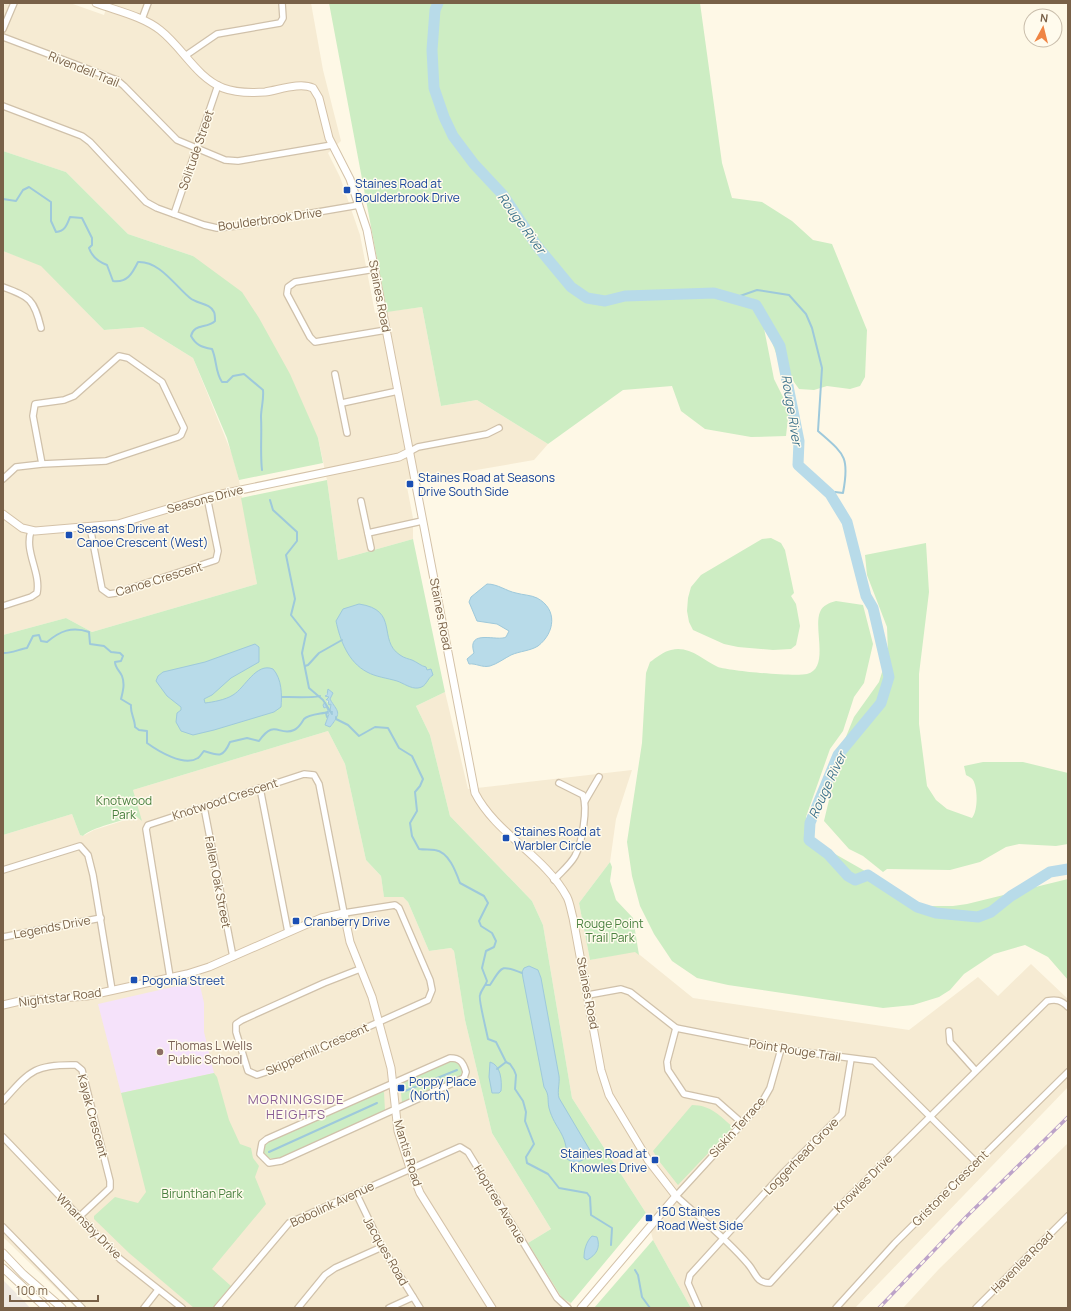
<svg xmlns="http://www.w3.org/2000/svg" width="1071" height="1311" font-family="Manrope,sans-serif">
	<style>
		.residential { fill: #f6ebd3 }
		.industrial { fill: #eee8e0 }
		.education { fill: #f5e2fa }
		.green { fill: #cdedc3; fill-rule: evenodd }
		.water { fill: #b8dbe9; stroke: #9ec9db }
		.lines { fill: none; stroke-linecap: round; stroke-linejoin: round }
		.stream { stroke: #9ec9db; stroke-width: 2 }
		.river { stroke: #b8dbe9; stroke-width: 11 }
		.street-casing { stroke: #d0c1aa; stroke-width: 8 }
		.secondary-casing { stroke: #d4c2a8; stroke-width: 9 }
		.street { stroke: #fff; stroke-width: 5.5 }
		.secondary { stroke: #fff; stroke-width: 7 }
		.rail-casing { stroke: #bda3c9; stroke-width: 3.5 }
		.rail { stroke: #fffbed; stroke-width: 2; stroke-dasharray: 6; stroke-linecap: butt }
		.transit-dot { fill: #1a4fb4; stroke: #fffbed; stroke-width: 1.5 }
		.education-dot { fill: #8d6e63; stroke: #fffbed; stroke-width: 1.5 }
		.labels { text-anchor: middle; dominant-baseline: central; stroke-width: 3; stroke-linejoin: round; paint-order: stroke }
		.street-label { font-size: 12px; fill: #796148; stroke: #fffbed }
		.transit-label { font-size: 12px; fill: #164399; stroke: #fffbed; text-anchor: start }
		.park-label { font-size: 12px; fill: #49803f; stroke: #fffbed }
		.education-label { font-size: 12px; fill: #785e54; stroke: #fffbed; text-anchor: start }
		.water-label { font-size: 13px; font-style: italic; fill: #41758e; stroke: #fffbed }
		.neighbourhood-label { font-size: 13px; letter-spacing: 1px; fill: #8c6096; stroke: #fffbed }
	</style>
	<rect width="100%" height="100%" fill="#fef8e6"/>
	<g class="residential">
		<polygon points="5,3 70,3 104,15 108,3 311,3 323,70 341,141 328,153 340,177 360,235 375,313 422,307 441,406 477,400 548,444 534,460 406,482 413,518 413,539 338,560 327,480 318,438 193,256 128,234 66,172 3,151 3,9"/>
		<polygon points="3,251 41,265 104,330 143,327 193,358 232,454 239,480 257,584 92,632 66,618 3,635"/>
		<polygon points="445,692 468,789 632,770 616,819 610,862 579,903 590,960 635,951 693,998 909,1030 978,977 998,996 1031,964 1068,999 1068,1087 855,1308 691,1308 653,1240 646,1213 572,1098 543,925 532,901 450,816 430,735 416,706"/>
		<polygon points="328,731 345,764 366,860 381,876 384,896 403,897 408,902 429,951 451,948 454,951 465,1020 492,1133 551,1229 528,1243 561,1296 571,1303 571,1308 76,1308 3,1237 3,835 72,814 80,835 83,836 94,830 138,816 133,790"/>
		<polygon points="1068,1143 1068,1308 903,1308 939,1269"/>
	</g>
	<polygon class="industrial" points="3,1280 24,1301 30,1308 3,1308"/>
	<polygon class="education" points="199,981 204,1003 204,1032 214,1073 121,1093 98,1004"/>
	<g class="green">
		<polygon points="329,3 700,3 722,163 732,198 762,202 792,221 813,240 832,244 867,330 865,377 860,386 850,389 827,386 814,390 799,389 779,361 761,313 774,379 789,409 786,436 751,437 705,429 681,411 672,386 623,390 548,444 477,400 441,406 422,307 387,312"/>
		<polygon points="3,151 66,172 128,234 193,256 242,292 259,318 290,374 318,438 323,463 239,480 227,438 193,358 143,327 104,330 41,266 3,251"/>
		<path d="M 327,480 L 338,560 L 413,539 L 445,692 L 416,706 L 430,735 L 450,816 L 532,901 L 543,925 L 572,1098 L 646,1213 L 571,1303 L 562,1298 L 528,1243 L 551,1229 L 492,1133 L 465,1020 L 454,951 L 451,948 L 429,951 L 408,902 L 403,897 L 384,897 L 381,876 L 366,860 L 345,764 L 328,731 L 133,790 L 142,821 L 136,816 C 125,820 90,828 83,836 L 80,835 L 72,814 L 3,835 L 3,635 L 66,618 L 92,632 L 257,584 L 241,498 ZM 329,690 L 333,693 L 330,699 C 337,712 343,712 330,727 L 325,725 C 327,721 330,713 326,707 L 324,708 L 323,705 L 325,703 L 330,712 L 333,712 L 330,711 L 332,705 L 329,704 L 326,700 L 329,697 L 325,696 Z"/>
		<polygon points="771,538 781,543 785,550 794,593 791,596 796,604 800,626 796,645 791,649 773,650 738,647 724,644 693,630 689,622 687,611 688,598 691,587 701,575 762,539"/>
		<path d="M 926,543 L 929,592 L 919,674 L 919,724 L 927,786 L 936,800 L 947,809 L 972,818 C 978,811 978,788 973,780 C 972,778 968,776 966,775 L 964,766 L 983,762 L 1023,762 L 1068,773 L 1068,844 L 1056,846 L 1019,844 L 1006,847 L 980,862 L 950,870 L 887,869 L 883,872 L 863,856 L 849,849 L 824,821 L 841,749 L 854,717 L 879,682 L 888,653 L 887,627 L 867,575 L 865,555 Z"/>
		<path d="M 836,601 L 863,605 L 873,644 L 864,683 L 854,697 L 843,731 L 830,749 L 806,817 L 806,824 L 809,834 L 821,846 L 872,875 L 907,900 L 930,906 L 953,906 L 967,904 L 1068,879 L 1068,980 L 1048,957 L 1025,945 L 994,954 L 964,974 L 950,990 L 939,997 L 913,1005 L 883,1008 L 728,985 L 697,978 L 672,961 L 654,934 L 640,906 L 632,876 L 627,842 L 642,743 L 646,673 L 650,662 C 656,658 664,651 671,650 C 689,645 703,660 718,667 C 730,671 795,677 807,674 C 830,668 813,628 820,612 C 823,605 829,603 836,601 Z"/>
		<polygon points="610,862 612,867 610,881 616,900 633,918 639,955 635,952 590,960 579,903"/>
		<polygon points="452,1059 459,1061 463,1066 461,1077 402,1103 400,1083"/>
		<polygon points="214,1073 217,1077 229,1120 240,1144 251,1148 253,1158 259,1166 255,1177 266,1204 212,1269 231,1286 212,1308 194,1308 129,1253 94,1219 94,1216 115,1197 138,1203 146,1192 121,1093"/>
		<polygon points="382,1091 384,1092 385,1111 278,1160 266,1157 263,1150 266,1143"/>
		<path d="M 692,1105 C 711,1105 720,1116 733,1127 L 678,1185 L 659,1161 L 653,1151 Z"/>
		<polygon points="653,1240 691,1308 594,1308"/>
	</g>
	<g class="water">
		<path d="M 487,584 C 498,584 506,591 516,593 C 523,595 531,595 537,598 C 558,609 555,633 538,646 C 530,651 520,651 511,655 C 505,658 497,664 490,666 C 482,668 476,663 469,664 L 467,659 L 474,653 C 466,628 498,642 506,637 L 509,631 L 497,624 L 477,621 L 469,602 L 471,597 Z"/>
		<path d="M 359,604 C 400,610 377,640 400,655 C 404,658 409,659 412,660 C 417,662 421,666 426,667 L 427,670 L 431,669 L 433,675 C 427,678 427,687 418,688 C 411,689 403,683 397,681 C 387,678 376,677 367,672 C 348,662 340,640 336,621 L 343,609 Z"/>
		<path d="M 255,644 L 259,647 L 259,662 L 231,678 L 212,695 L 204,699 L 205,703 C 213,702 225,700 233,695 C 245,688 256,662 273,669 C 282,679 282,695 281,707 L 274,712 L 214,730 L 193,735 L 181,731 L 176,722 L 177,713 L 181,710 L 181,707 L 167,696 L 156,681 L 158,676 L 163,672 L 205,662 Z"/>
		<path d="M 328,689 L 333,693 L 330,699 C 337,712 343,711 330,727 L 325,725 L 329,714 L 327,713 L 328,710 L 326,707 L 324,708 L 323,705 L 325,702 L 330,712 L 333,712 L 330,711 L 331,704 L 329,705 L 328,700 L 326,700 L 329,697 L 325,696 L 327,695 Z"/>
		<path d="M 529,966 L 538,970 L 541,978 L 559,1076 C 560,1083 557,1091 559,1098 L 591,1152 L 591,1154 C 583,1160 577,1166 567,1159 C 567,1132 555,1130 549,1108 C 547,1099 550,1096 544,1087 L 523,978 L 522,972 L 524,968 Z"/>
		<path d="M 490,1062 C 501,1065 502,1081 501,1091 L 499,1093 L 492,1093 L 489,1077 Z"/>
		<path d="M 592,1236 L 597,1237 C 601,1248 596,1255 587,1260 L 584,1258 C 584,1250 586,1242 592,1236 Z"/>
	</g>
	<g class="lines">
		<g class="stream">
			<path d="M 3,199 L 16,201 L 23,190 L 29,187 L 51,202 L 51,221 L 56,232 C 65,231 67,225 70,217 L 82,218 L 92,238 L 92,245 L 89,248 C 92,257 99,262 107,265 L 113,281 C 127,283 132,274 138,262 C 160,261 175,286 190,298 C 197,304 210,303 214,312 C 215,314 215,319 215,321 C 207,329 194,323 191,336 C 196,345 201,347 212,349 C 217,360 215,372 222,382 L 227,382 L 233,376 L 244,374 L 263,390 C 264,400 261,408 261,417 C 262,435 260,452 262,470"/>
			<path d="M 740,296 L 757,290 L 789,295 L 806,314 L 812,328 L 822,368 L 818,431 C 844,454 850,456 843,493 L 835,492"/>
			<polyline points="270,500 273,510 297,532 297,541 286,555 295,599 291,615 306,634 302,653 309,688 323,700 332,714"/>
			<path d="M 3,653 C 9,654 20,649 27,648 L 33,636 L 39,635 L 41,641 L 47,642 C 60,631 72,626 89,632 L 90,644 L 104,646 L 111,652 L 120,653 L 123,656 L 121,661 L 115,662 C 115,668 120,671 122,676 C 125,684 123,691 121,699 L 131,705 C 130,713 135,719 135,727 L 139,730 L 147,731 L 147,743 C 158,751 184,767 198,758 C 200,757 202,753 204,751 C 219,756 223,758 230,742 L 247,738 L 259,741 C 275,718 279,737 294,730 C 299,728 301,724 304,719 C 309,714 322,714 328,712"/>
			<polyline points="305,666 308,665 319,653 342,640"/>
			<path d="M 282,697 C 289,697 317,698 320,696"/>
			<polyline points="326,713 327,717"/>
			<path d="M 336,717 L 336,719 L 348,725 L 359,736 L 375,727 L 388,728 L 399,748 L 412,756 L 423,779 L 420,786 L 415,792 L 417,811 L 410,823 L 412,836 L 419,849 C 425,850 430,849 435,850 C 449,852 456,872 460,883 L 484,896 L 488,903 L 479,921 L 481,926 L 492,933 L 496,941 L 494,947 L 486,951 L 482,968 L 487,981 C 485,987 481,990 480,995 C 478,998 487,1033 488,1039 L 496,1042 L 506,1062 L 510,1064 L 514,1070 L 516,1075 L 515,1089 L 523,1101 L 526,1112 L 525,1121 L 534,1144 L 526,1157 L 527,1163 L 548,1174 L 559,1188 L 587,1193 L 590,1197 L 591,1215 L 612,1228 L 611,1245"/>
			<path d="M 486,985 L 490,985 C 502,967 500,964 522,973"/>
			<polyline points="497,1069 506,1062"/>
			<polyline points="405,1091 457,1070"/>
			<polyline points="269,1152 377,1103"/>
			<polyline points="635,1270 638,1275 642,1297 650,1308"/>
		</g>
		<polyline class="river" points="438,3 435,10 432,50 434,88 444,117 453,136 474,164 503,195 537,246 571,287 587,298 605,301 625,296 714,293 756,305 780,346 799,441 798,465 830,494 847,522 866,596 873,608 889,677 881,703 838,755 810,823 809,840 828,854 848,876 855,880 868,875 917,907 936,913 978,917 991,912 1011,896 1050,872 1068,869"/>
		<defs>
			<g id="street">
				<polyline points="142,19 148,3"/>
				<polyline points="3,29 14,3"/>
				<polyline points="3,37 117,80 124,86 177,140 225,160 238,161 332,145"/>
				<polyline points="185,56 217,34 280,23 283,18 282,3"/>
				<polyline points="3,106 82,136 90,142 146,202 157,208 204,225 217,228 236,226 359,205"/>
				<polyline points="174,214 218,85"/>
				<polyline points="375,269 295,282 288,287 287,294 310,337 315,342 386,330"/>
				<path d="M 3,287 C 30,297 34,299 41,328"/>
				<polyline points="335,374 347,433"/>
				<polyline points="342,403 398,391"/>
				<polyline points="409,452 418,447 487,434 499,428"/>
				<polyline points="3,479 16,467 42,464 106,461 178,437 181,435 184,428 162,382 128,358 119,356 74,396 64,400 35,404 33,416 42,464"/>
				<polyline points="361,501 371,548"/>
				<polyline points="90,527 102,589 109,594 116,593 216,560 218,551 207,497"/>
				<polyline points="368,533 422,521"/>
				<path d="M 3,606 L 31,597 L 37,593 C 41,572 24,552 31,531"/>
				<polyline points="260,788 288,932"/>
				<polyline points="585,801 599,777"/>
				<polyline points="204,807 233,957"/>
				<polyline points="3,870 80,846 88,855 93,875 112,990"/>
				<path d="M 554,880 C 561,872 570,865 575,856 C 582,843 588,809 583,795 L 559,783"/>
				<polyline points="3,937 101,918"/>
				<polyline points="170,977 146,829 148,825 304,774 314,775 319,784 344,913 395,905 399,908 430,980 432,990 428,1000 272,1070 257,1075 248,1071 236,1032 236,1024 242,1020 324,983 360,969"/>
				<polyline points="588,995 621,989 630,992 676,1028 788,1050 874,1061 976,1162"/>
				<polyline points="676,1028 667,1062 668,1070 684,1094 717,1101 742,1123"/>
				<polyline points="949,1031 950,1042 975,1070"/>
				<path d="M 781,1049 L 770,1088 L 762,1102 L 676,1196 C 700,1218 727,1239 748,1264 C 756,1273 756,1283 770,1283 L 844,1202 L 1047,1001 C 1056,999 1061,1000 1068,1007"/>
				<path d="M 450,1058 C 460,1058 463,1062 466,1072 L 464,1078 L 281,1161 L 269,1163 L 260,1154 L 262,1143 L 267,1139 Z"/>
				<path d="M 3,1101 C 30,1071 34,1064 76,1065 L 82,1070 L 110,1181 L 110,1188 L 79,1217"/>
				<polyline points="3,1137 120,1259 182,1308"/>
				<polyline points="356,1193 382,1247 420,1308"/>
				<polyline points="3,1227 82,1308"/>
				<polyline points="144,1308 158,1290"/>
				<polyline points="217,1308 289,1223 460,1147 468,1152 557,1298 568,1308"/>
				<polyline points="298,1308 325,1275 335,1268 382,1247"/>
				<polyline points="389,1308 413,1297"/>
				<polyline points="699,1308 688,1283 690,1275 783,1173 842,1114 851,1059"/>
				<polyline points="836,1308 895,1243 1068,1072"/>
				<polyline points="976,1308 1068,1216"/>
			</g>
			<g id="secondary">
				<path d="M 96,3 C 117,11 142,16 160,30 C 183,48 196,77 223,88 C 236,93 251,93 265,92 C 279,90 300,82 313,88 L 319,98 L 329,138 L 350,179 L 367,230 L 475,793 C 496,834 545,856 567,897 C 570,903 571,911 573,918 L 601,1070 L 609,1095 L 648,1160 L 676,1196 L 581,1308"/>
				<polyline points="3,514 22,528 35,531 118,524 207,497 399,457 409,452"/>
				<polyline points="3,1005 20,1001 87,996 187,974 209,967 321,918 344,913 350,942 372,997 391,1068 398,1131 410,1168 420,1193 492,1308"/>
				<polyline points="3,1253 23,1274 62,1308"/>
				<polyline points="3,1268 46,1308"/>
			</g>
		</defs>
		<use href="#street" class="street-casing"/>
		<use href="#secondary" class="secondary-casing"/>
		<use href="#street" class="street"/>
		<use href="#secondary" class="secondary"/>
		<defs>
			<polyline id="rail" points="879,1308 967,1216 1068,1117"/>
		</defs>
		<use href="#rail" class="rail-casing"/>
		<use href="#rail" class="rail"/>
	</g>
	<g class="transit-dot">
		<rect x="343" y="186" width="8" height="8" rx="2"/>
		<rect x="406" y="480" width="8" height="8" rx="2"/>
		<rect x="65" y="531" width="8" height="8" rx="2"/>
		<rect x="502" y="834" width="8" height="8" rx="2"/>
		<rect x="292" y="917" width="8" height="8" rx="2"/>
		<rect x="130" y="976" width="8" height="8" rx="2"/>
		<rect x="397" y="1084" width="8" height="8" rx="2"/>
		<rect x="651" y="1156" width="8" height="8" rx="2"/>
		<rect x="645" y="1214" width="8" height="8" rx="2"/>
	</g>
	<circle class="education-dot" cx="160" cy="1052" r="4"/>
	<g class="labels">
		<g class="street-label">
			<text transform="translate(84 69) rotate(22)">Rivendell Trail</text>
			<text transform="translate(196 150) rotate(-71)">Solitude Street</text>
			<text transform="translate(270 219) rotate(-8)">Boulderbrook Drive</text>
			<text transform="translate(380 296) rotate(79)">Staines Road</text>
			<text transform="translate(205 499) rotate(-15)">Seasons Drive</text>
			<text transform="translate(159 579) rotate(-17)">Canoe Crescent</text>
			<text transform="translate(441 614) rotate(79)">Staines Road</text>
			<text transform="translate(225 799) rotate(-18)">Knotwood Crescent</text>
			<text transform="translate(218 882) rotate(79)">Fallen Oak Street</text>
			<text transform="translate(52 927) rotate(-11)">Legends Drive</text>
			<text transform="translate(588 993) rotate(79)">Staines Road</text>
			<text transform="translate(60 997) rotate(-7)">Nightstar Road</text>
			<text transform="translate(317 1049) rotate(-24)">Skipperhill Crescent</text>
			<text transform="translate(795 1050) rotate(9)">Point Rouge Trail</text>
			<text transform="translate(93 1116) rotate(75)">Kayak Crescent</text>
			<text transform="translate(737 1127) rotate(-48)">Siskin Terrace</text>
			<text transform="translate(408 1153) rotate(73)">Mantis Road</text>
			<text transform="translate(801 1156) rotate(-46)">Loggerhead Grove</text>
			<text transform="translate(863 1183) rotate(-45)">Knowles Drive</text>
			<text transform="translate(950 1188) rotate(-45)">Gristone Crescent</text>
			<text transform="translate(332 1204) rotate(-25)">Bobolink Avenue</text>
			<text transform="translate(500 1204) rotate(59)">Hoptree Avenue</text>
			<text transform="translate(89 1226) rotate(45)">Wharnsby Drive</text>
			<text transform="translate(386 1251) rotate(60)">Jacques Road</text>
			<text transform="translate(1022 1262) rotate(-45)">Havenlea Road</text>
		</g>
		<g class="transit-label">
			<text x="355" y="183">Staines Road at<tspan x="355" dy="14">Boulderbrook Drive</tspan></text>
			<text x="418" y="477">Staines Road at Seasons<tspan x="418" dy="14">Drive South Side</tspan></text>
			<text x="77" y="528">Seasons Drive at<tspan x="77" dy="14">Canoe Crescent (West)</tspan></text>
			<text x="514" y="831">Staines Road at<tspan x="514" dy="14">Warbler Circle</tspan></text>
			<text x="304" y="921">Cranberry Drive</text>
			<text x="142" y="980">Pogonia Street</text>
			<text x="409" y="1081">Poppy Place<tspan x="409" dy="14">(North)</tspan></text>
			<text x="647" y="1153" text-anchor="end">Staines Road at<tspan x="647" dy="14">Knowles Drive</tspan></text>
			<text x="657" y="1211">150 Staines<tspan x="657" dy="14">Road West Side</tspan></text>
		</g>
		<g class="park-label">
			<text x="124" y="800">Knotwood<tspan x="124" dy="14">Park</tspan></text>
			<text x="610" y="923">Rouge Point<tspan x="610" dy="14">Trail Park</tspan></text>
			<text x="202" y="1193">Birunthan Park</text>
		</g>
		<g class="education-label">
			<text x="168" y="1045">Thomas L Wells<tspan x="168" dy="14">Public School</tspan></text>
		</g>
		<g class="water-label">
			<text transform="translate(522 223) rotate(54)">Rouge River</text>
			<text transform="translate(792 410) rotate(81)">Rouge River</text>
			<text transform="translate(827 785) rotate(-65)">Rouge River</text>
		</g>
		<g class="neighbourhood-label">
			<text x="296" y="1099">MORNINGSIDE<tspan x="296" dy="15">HEIGHTS</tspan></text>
		</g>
	</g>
	<rect width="1071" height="1311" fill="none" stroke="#796148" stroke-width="8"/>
	<g transform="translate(1043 28) rotate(7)"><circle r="19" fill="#fffbed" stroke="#c9bdab"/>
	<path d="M0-3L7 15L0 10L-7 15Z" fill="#ef8443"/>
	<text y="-6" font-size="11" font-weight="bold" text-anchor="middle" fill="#796148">N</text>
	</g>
	<path d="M10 1295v6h88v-6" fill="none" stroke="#796148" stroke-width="2"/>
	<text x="16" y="1295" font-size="12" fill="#796148" stroke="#fffbed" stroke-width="3" paint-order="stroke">100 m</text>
</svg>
